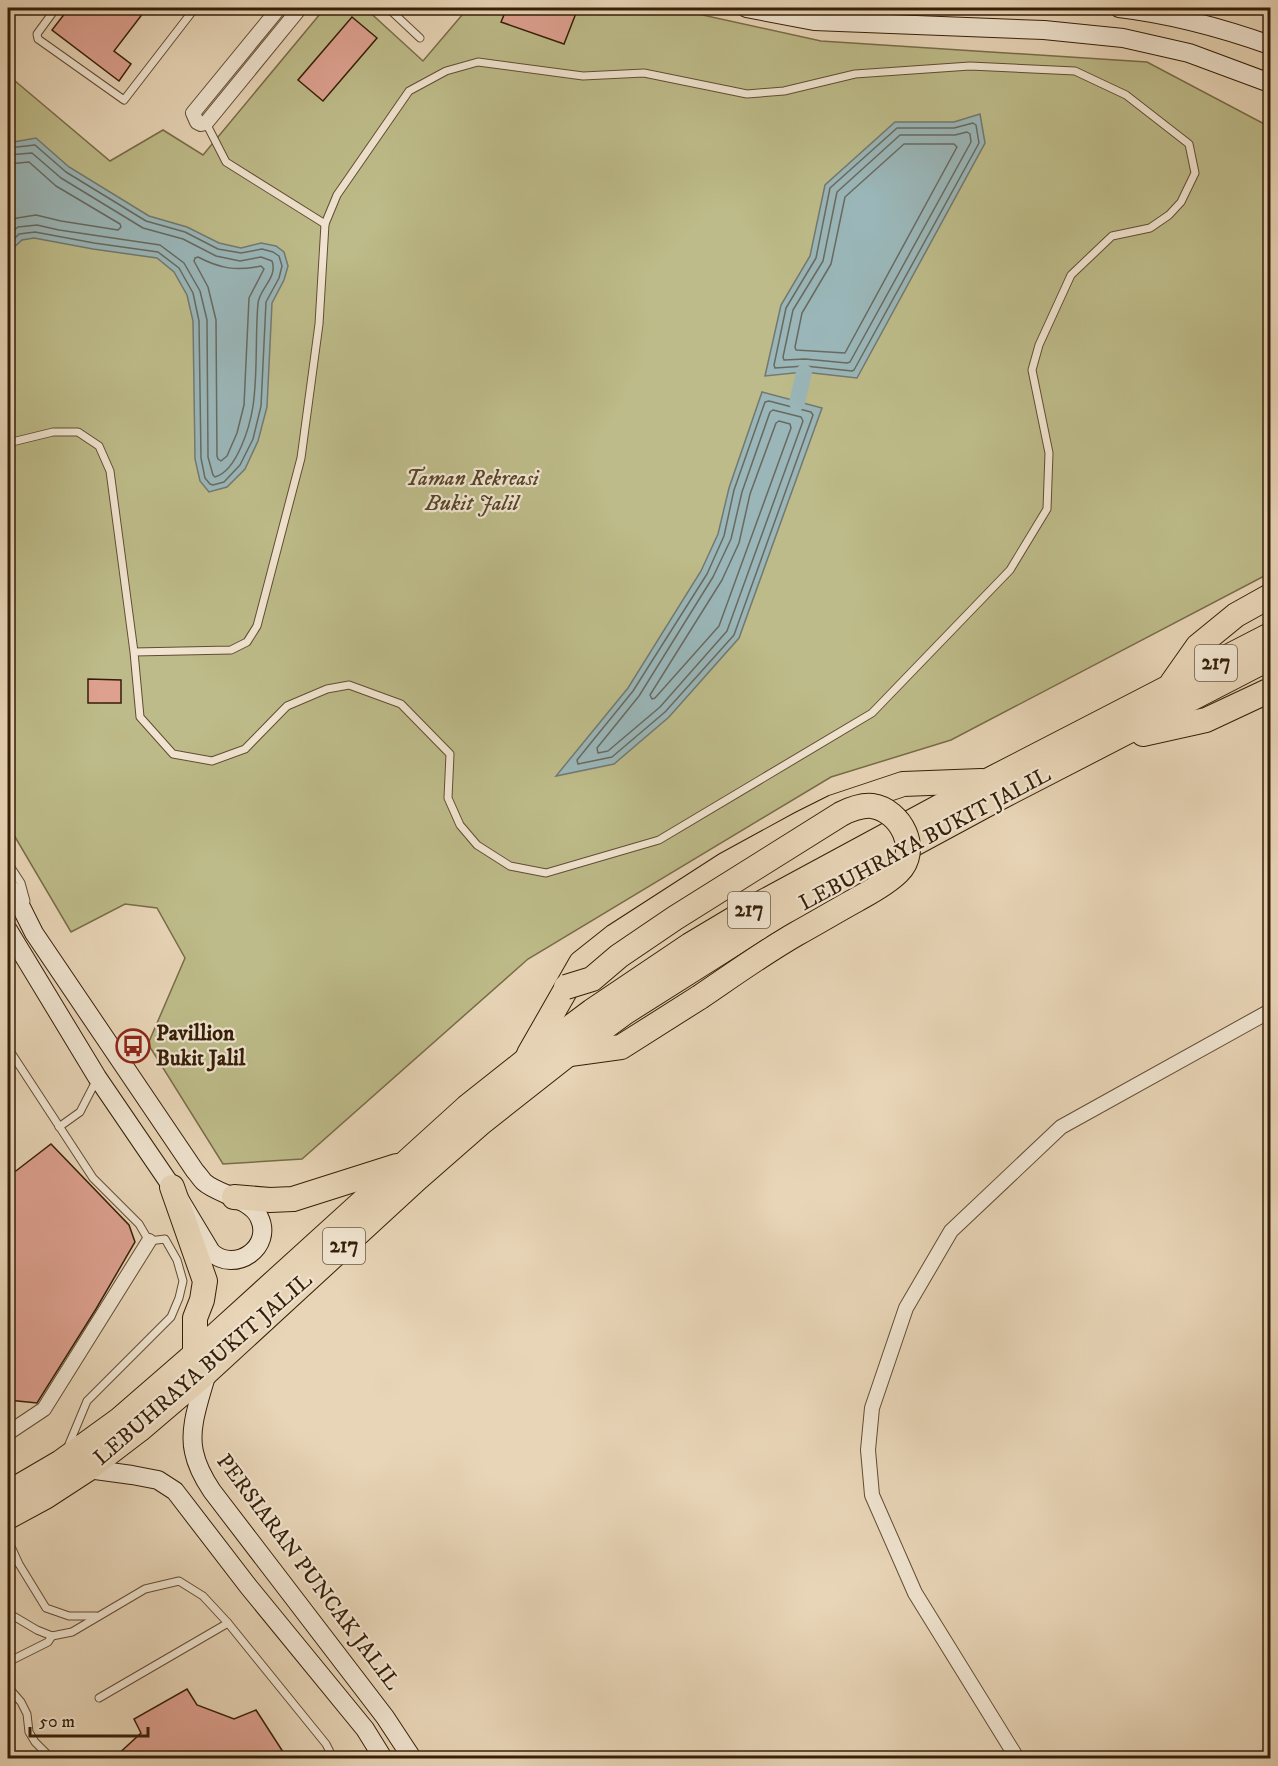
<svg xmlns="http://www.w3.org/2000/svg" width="1278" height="1766" font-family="'IM FELL DW Pica',serif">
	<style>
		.green { fill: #bdbb89; stroke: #796c48; stroke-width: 1.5 }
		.water { fill: #9ab6b8; stroke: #727971; stroke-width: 1.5 }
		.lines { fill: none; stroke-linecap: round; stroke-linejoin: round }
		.shore { stroke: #686a60; stroke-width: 1.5 }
		.canal { stroke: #9ab6b8; stroke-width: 16 }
		.building { fill: #dea190; stroke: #351e07; stroke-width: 1.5 }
		.lane-casing { stroke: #624c33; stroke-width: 9 }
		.street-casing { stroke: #624c33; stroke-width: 16 }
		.secondary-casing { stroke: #351e07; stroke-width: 20 }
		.highway-casing { stroke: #351e07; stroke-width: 26 }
		.lane { stroke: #f0e4d0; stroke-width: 7 }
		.street { stroke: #f0e4d0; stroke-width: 14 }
		.secondary { stroke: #f0e4d0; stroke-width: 18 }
		.highway { stroke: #e8d5b7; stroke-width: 24 }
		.highway-bridge-casing { stroke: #351e07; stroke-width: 26; stroke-linecap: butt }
		.highway-bridge { stroke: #e8d5b7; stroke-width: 24 }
		.labels { text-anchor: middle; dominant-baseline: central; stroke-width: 4.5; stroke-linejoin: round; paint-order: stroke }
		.shield { fill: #f0e4d0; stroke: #6d5943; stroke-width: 1.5 }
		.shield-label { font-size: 21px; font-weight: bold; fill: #351e07 }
		.park-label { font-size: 22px; font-style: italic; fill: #574528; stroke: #f0e4d0 }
		.street-label { font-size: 22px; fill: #351e07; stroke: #f0e4d0 }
		.poi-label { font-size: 22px; font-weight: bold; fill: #351e07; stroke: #f0e4d0; text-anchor: start }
	</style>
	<rect width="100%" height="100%" fill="#e8d5b7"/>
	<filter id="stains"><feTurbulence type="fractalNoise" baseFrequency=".00333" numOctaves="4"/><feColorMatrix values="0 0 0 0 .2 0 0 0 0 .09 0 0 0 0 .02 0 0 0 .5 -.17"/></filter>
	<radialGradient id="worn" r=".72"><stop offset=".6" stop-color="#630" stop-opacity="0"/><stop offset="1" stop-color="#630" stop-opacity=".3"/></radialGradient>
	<polygon class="green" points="325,8 365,8 423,61 468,8 671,8 821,41 1147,62 1270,127 1270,573 951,740 831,777 528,959 302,1159 223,1164 148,1044 185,958 157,908 125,904 71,932 8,825 8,75 110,161 163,130 203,155"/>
	<g class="water">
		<polygon points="980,114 985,143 857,378 804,372 765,376 781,305 810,256 825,185 895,122 954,122"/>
		<polygon points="36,138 69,167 149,216 187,227 219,243 241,248 261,243 276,246 284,252 288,266 284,280 272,303 267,407 258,441 245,469 227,487 209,492 200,481 195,459 193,321 187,295 174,272 157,258 93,249 34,238 22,240 11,250 8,266 8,143"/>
		<polygon points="762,392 822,408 739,638 669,717 614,764 556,776 628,688 701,571 718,534 729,488"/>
	</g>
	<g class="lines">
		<g class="shore">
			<polygon points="973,123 976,125 979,143 854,370 852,371 805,366 775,368 774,365 786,308 816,258 830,188 897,128 954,128"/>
			<polygon points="967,132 970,134 971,142 850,362 847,363 805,359 784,360 783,357 793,310 823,261 837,192 900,135 955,135"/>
			<polygon points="904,144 954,144 957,147 845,353 796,350 795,347 802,313 831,264 845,197"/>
			<polyline points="8,148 35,145 66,172 146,221 185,232 218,249 241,253 262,249 273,252 279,256 282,266 279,278 266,302 261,406 253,439 240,465 224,482 213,485 210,484 205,478 201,458 199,321 193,293 179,268 158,252 94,243 35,232 19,234 8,245"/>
			<path d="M 8,155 L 32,153 L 61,178 L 143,228 L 183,239 L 216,256 L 240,261 L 261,257 L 272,261 C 278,277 260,288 258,303 C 255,337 258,372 253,406 C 250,426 237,471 215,477 L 213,475 L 208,457 L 207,320 L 200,291 L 184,263 L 160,245 L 59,230 L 37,225 L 18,227 L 8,235"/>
			<polyline points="8,164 29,162 56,186 120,224 121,227 118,230 61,221 36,215 17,218 8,222"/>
			<path d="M 198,257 C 221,269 236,271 261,266 L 264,269 L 249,298 L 244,405 L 237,433 L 227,456 L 221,461 L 218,459 L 217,456 L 216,320 L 208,287 L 194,261 L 195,258 Z"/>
			<polygon points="769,401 811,412 813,415 734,635 665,712 612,757 578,764 577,760 633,691 707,574 724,536 734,490 765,402"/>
			<polygon points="773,410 801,417 803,421 727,631 660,707 608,751 598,753 597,748 639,696 713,577 731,539 742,492 770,412"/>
			<polygon points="779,421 790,424 791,428 719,626 655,698 652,699 650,695 722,580 739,543 750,494 776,423"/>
		</g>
		<polyline class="canal" points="797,403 804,372"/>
	</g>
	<g class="building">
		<polygon points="69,8 147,8 114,51 131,64 119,81 52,30"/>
		<polygon points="507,8 578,8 564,44 501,22"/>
		<polygon points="352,17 377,38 323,101 298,80"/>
		<polygon points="88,679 121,680 121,703 88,703"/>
		<polygon points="51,1144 129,1225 135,1242 96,1309 37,1403 8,1400 8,1177"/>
		<polygon points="187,1689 197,1705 234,1719 256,1710 287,1758 114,1758 141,1733 134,1719"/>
	</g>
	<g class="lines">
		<defs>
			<g id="lane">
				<polyline points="56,8 37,34 38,39 124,100 195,8"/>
				<polyline points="388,8 420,38"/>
				<polyline points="206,123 226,162 325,224"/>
				<polyline points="8,443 53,432 78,432 99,446 110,471 134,652 140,717 173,754 212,761 245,749 287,706 327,689 349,685 401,704 450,754 448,798 460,825 477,845 510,866 546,873 659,840 872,713 1010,570 1047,509 1049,453 1032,370 1039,345 1071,275 1112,236 1150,228 1169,215 1181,202 1195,173 1189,144 1126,95 1075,71 970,66 855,74 784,91 747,94 644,73 583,76 478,62 446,71 409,91 337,195 325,224 319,324 301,458 257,626 247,642 231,650 134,652"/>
				<polyline points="8,863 21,883 26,901"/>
				<polyline points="8,959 20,950"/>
				<polyline points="8,1048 93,1178 139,1224 149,1241 165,1239 177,1260 183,1281 179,1298 171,1317 87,1401 67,1449"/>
				<polyline points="59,1127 80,1112 97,1079"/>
				<polyline points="8,1540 19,1564 46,1608 69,1616 96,1616"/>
				<polyline points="8,1610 10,1614 37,1630 52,1636 72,1632 145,1589 179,1581 203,1596 228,1623 326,1744 333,1758"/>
				<polyline points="8,1662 48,1642 52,1636"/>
				<polyline points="8,1687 21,1702 27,1714 29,1732 35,1742 51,1758"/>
				<polyline points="99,1698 228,1623"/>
			</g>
			<g id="street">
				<polyline points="279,8 193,113 197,122 201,124 206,123 300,8"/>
				<polyline points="8,1433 44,1409 149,1241"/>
				<polyline points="1017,1758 915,1593 872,1495 868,1450 872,1408 906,1308 951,1231 1061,1127 1270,1011"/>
				<polyline points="1266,1758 1270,1753"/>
			</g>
			<g id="secondary">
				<polyline points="746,8 814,21 1044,30 1123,38 1189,53 1270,83"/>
				<path d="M 1119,8 C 1170,14 1222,28 1270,45"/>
				<path d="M 8,886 L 16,897 L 34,933 L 195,1171 C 198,1174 201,1179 204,1182 C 217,1194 251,1199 259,1217 C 274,1247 235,1274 211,1252 L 172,1187 L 97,1077 L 8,930"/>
				<path d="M 207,1372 C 201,1396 188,1427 194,1452 C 197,1467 204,1479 212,1491 L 385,1717 L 412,1758"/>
				<polyline points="88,1469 132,1475 158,1480 175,1491 248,1586 365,1729 383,1758"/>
			</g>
			<g id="highway">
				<polyline points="1172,683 1198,646 1236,615 1270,596"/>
				<polyline points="1143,734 1206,720 1270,690"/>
				<polyline points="529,1054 581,963 615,936 725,865 800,824 834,807 903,784 981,781"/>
				<polyline points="570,1054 621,1047 700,997"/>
				<polyline points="172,1187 205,1281 202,1300 195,1318 195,1354"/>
				<polyline points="234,1197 270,1200 293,1199 397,1166"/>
				<polyline points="8,1493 61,1462 119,1420 195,1354 467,1107 525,1061 592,1011 690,945 752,908 987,781 1270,635"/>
				<polyline points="8,1517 45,1497 88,1469 139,1430 207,1372 418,1178 482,1122 567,1055 624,1013 760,927 999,798 1270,658"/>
			</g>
		</defs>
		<use href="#lane" class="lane-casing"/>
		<use href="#street" class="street-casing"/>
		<use href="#secondary" class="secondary-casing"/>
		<use href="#highway" class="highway-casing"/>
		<use href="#lane" class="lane"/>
		<use href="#street" class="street"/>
		<use href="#secondary" class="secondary"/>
		<use href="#highway" class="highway"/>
		<defs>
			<path id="highway-bridge" d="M 566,987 L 592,979 L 619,956 L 675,918 L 841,814 C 851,809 861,805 872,806 C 901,810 921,850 898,872 C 886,884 870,892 856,900 C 836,911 816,923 796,934 C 763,953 731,976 700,997"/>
		</defs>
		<use href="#highway-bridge" class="highway-bridge-casing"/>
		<use href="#highway-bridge" class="highway-bridge"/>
	</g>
	<defs>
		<symbol id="bus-ring" viewBox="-11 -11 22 22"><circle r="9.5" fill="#f0e4d0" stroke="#8f2418" stroke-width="1.5"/><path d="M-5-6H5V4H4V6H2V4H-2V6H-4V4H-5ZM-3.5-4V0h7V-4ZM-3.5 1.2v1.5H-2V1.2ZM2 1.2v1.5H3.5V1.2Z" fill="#8f2418"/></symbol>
	</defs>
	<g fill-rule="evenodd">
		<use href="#bus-ring" x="114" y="1027" width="38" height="38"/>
	</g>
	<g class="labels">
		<g class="shield">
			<rect x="1195" y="645" width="42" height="36" rx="4.5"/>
			<rect x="728" y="892" width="42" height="36" rx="4.5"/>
			<rect x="323" y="1228" width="42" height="36" rx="4.5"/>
		</g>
		<g class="shield-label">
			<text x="1216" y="663">217</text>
			<text x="749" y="910">217</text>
			<text x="344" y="1246">217</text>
		</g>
		<g class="park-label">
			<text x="472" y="478">Taman Rekreasi<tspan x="472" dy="25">Bukit Jalil</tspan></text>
		</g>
		<g class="street-label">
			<text transform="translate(925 839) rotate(-28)">LEBUHRAYA BUKIT JALIL</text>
			<text transform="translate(203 1369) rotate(-41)">LEBUHRAYA BUKIT JALIL</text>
			<text transform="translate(308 1572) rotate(53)">PERSIARAN PUNCAK JALIL</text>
		</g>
		<g class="poi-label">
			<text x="156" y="1033">Pavillion<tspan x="156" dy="25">Bukit Jalil</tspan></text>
		</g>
	</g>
	<rect width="1278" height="1766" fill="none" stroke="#e8d5b7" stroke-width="30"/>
	<rect x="9" y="9" width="1260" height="1748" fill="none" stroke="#351e07" stroke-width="3"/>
	<rect x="15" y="15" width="1248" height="1736" fill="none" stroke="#351e07" stroke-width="1.5"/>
	<path d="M30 1727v9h118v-9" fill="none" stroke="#351e07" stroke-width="3"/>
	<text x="39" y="1727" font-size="18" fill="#351e07" stroke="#f0e4d0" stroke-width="4.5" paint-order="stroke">50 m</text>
	<rect width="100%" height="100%" filter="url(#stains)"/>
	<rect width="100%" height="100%" fill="url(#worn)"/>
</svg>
